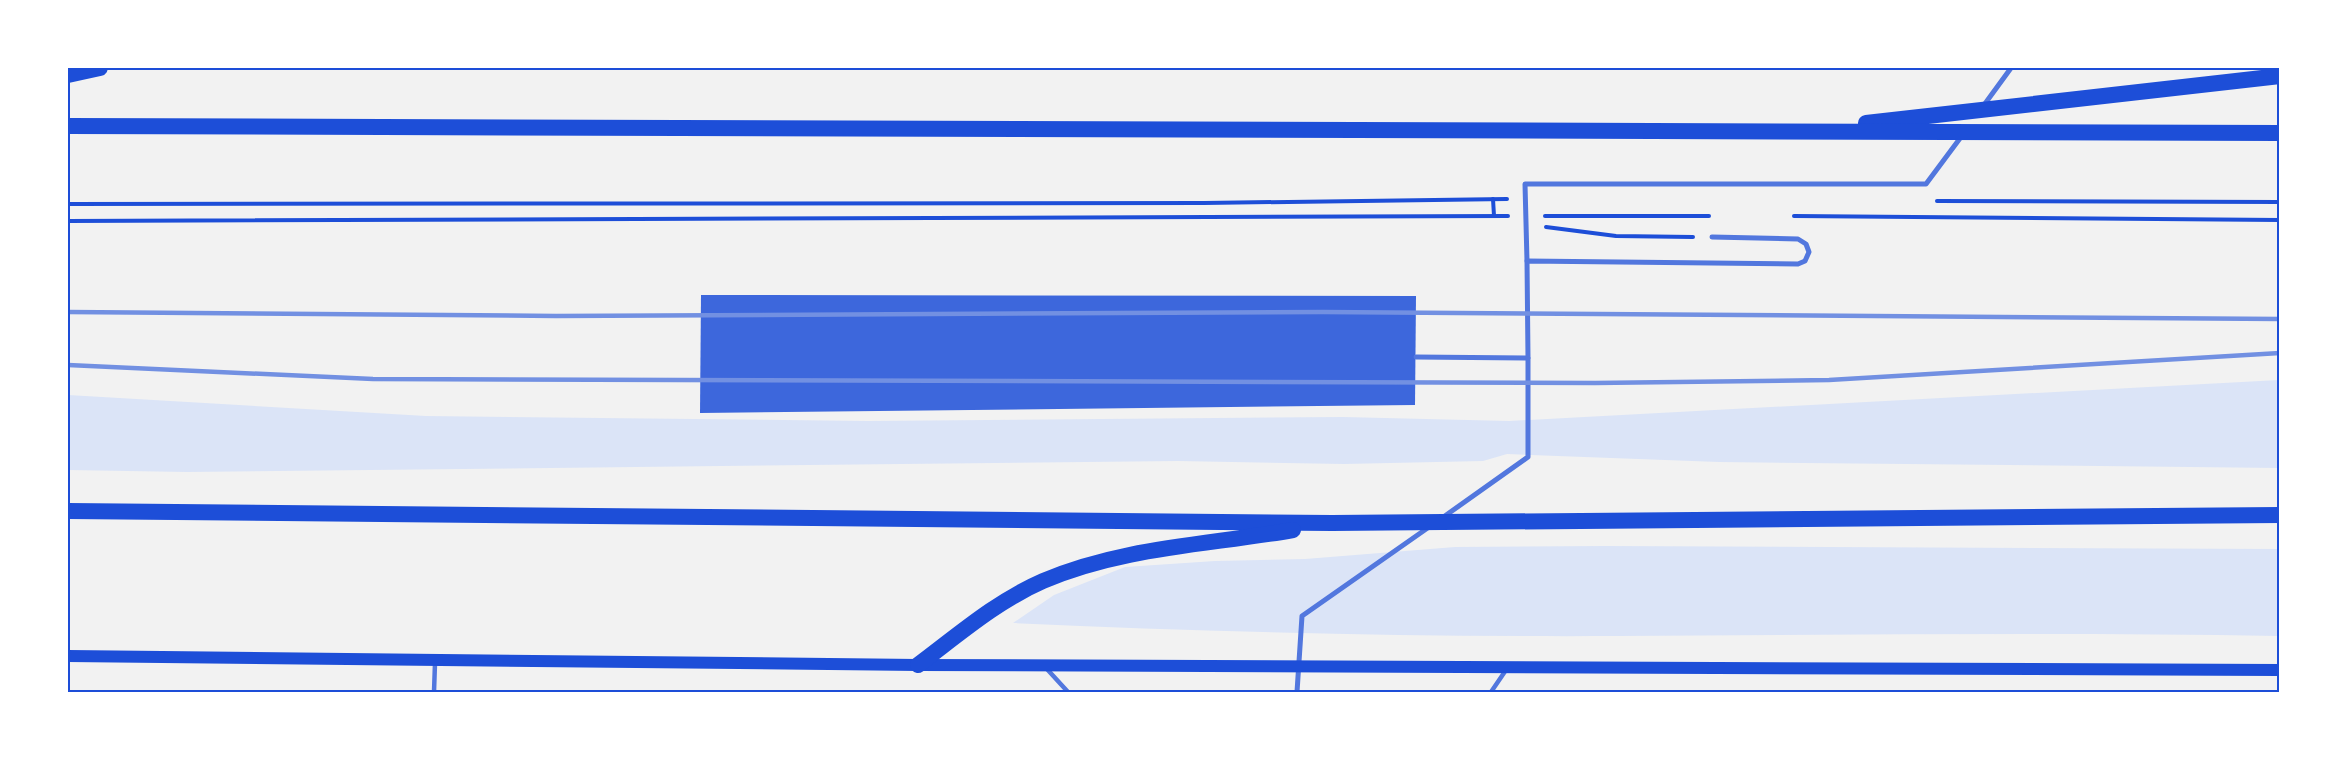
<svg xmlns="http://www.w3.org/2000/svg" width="2347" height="760" font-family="Lato,sans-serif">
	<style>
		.green { fill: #dbe4f7 }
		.building { fill: #3d67dc }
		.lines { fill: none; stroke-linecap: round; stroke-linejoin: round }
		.path { stroke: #1d4ed8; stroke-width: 4 }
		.service { stroke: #5277de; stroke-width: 4.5 }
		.pedestrian { stroke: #5277de; stroke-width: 5 }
		.secondary { stroke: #1d4ed8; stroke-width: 12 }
		.trunk { stroke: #1d4ed8; stroke-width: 16 }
		.rail { stroke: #7290e2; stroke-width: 4.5 }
		.neatline { fill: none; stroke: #1d4ed8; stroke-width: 2 }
	</style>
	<rect width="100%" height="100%" fill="#f2f2f2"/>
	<g class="green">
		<polygon points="2279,380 2280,468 1719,462 1507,454 1483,461 1344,464 1178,461 187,472 68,470 68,395 426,416 868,421 1343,417 1509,421"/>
		<path d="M 1605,546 L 2279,549 L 2279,636 C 2059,632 1838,635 1618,636 C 1416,637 1215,632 1013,623 L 1054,595 L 1125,567 L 1215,561 L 1305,559 L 1455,547 Z"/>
	</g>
	<polygon class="building" points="701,295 1416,296 1415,405 700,413"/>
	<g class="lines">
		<g class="path">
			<polyline points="1493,199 1494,216"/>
			<polyline points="1937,201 2280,202"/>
			<polyline points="68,204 1204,203 1507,199"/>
			<polyline points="1545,216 1709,216"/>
			<polyline points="1794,216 2280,220"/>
			<polyline points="68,221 1508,216"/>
			<polyline points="1546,227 1616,236 1693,237"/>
		</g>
		<g class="service">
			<polyline points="1046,668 1068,692"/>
			<polyline points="434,692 435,663"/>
			<polyline points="1491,692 1506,670"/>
		</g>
		<g class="pedestrian">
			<polyline points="1984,105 2011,68"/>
			<polyline points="1527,261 1525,184 1926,184 1961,137"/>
			<polyline points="1416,357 1528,358 1528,457 1442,518"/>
			<polyline points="1528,358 1527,261 1798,264 1805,261 1809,252 1806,244 1798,239 1712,237"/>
			<polyline points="1297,692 1302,616 1429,527"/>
		</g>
		<polyline class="secondary" points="68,656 918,665 2280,670"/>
		<g class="trunk">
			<polyline points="68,75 100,68"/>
			<polyline points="1866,123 2280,76"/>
			<polyline points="68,126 2280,133"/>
			<polyline points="68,511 1332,523 2280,515"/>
			<path d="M 918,665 C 958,635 997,601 1043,581 C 1123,547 1208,545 1293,530"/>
		</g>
		<g class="rail">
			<polyline points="68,312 556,316 1323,312 2280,319"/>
			<polyline points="68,365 373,379 1595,383 1829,380 2280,353"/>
		</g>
	</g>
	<rect width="2347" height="760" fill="none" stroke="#ffffff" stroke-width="138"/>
	<rect x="69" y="69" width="2209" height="622" class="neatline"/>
</svg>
